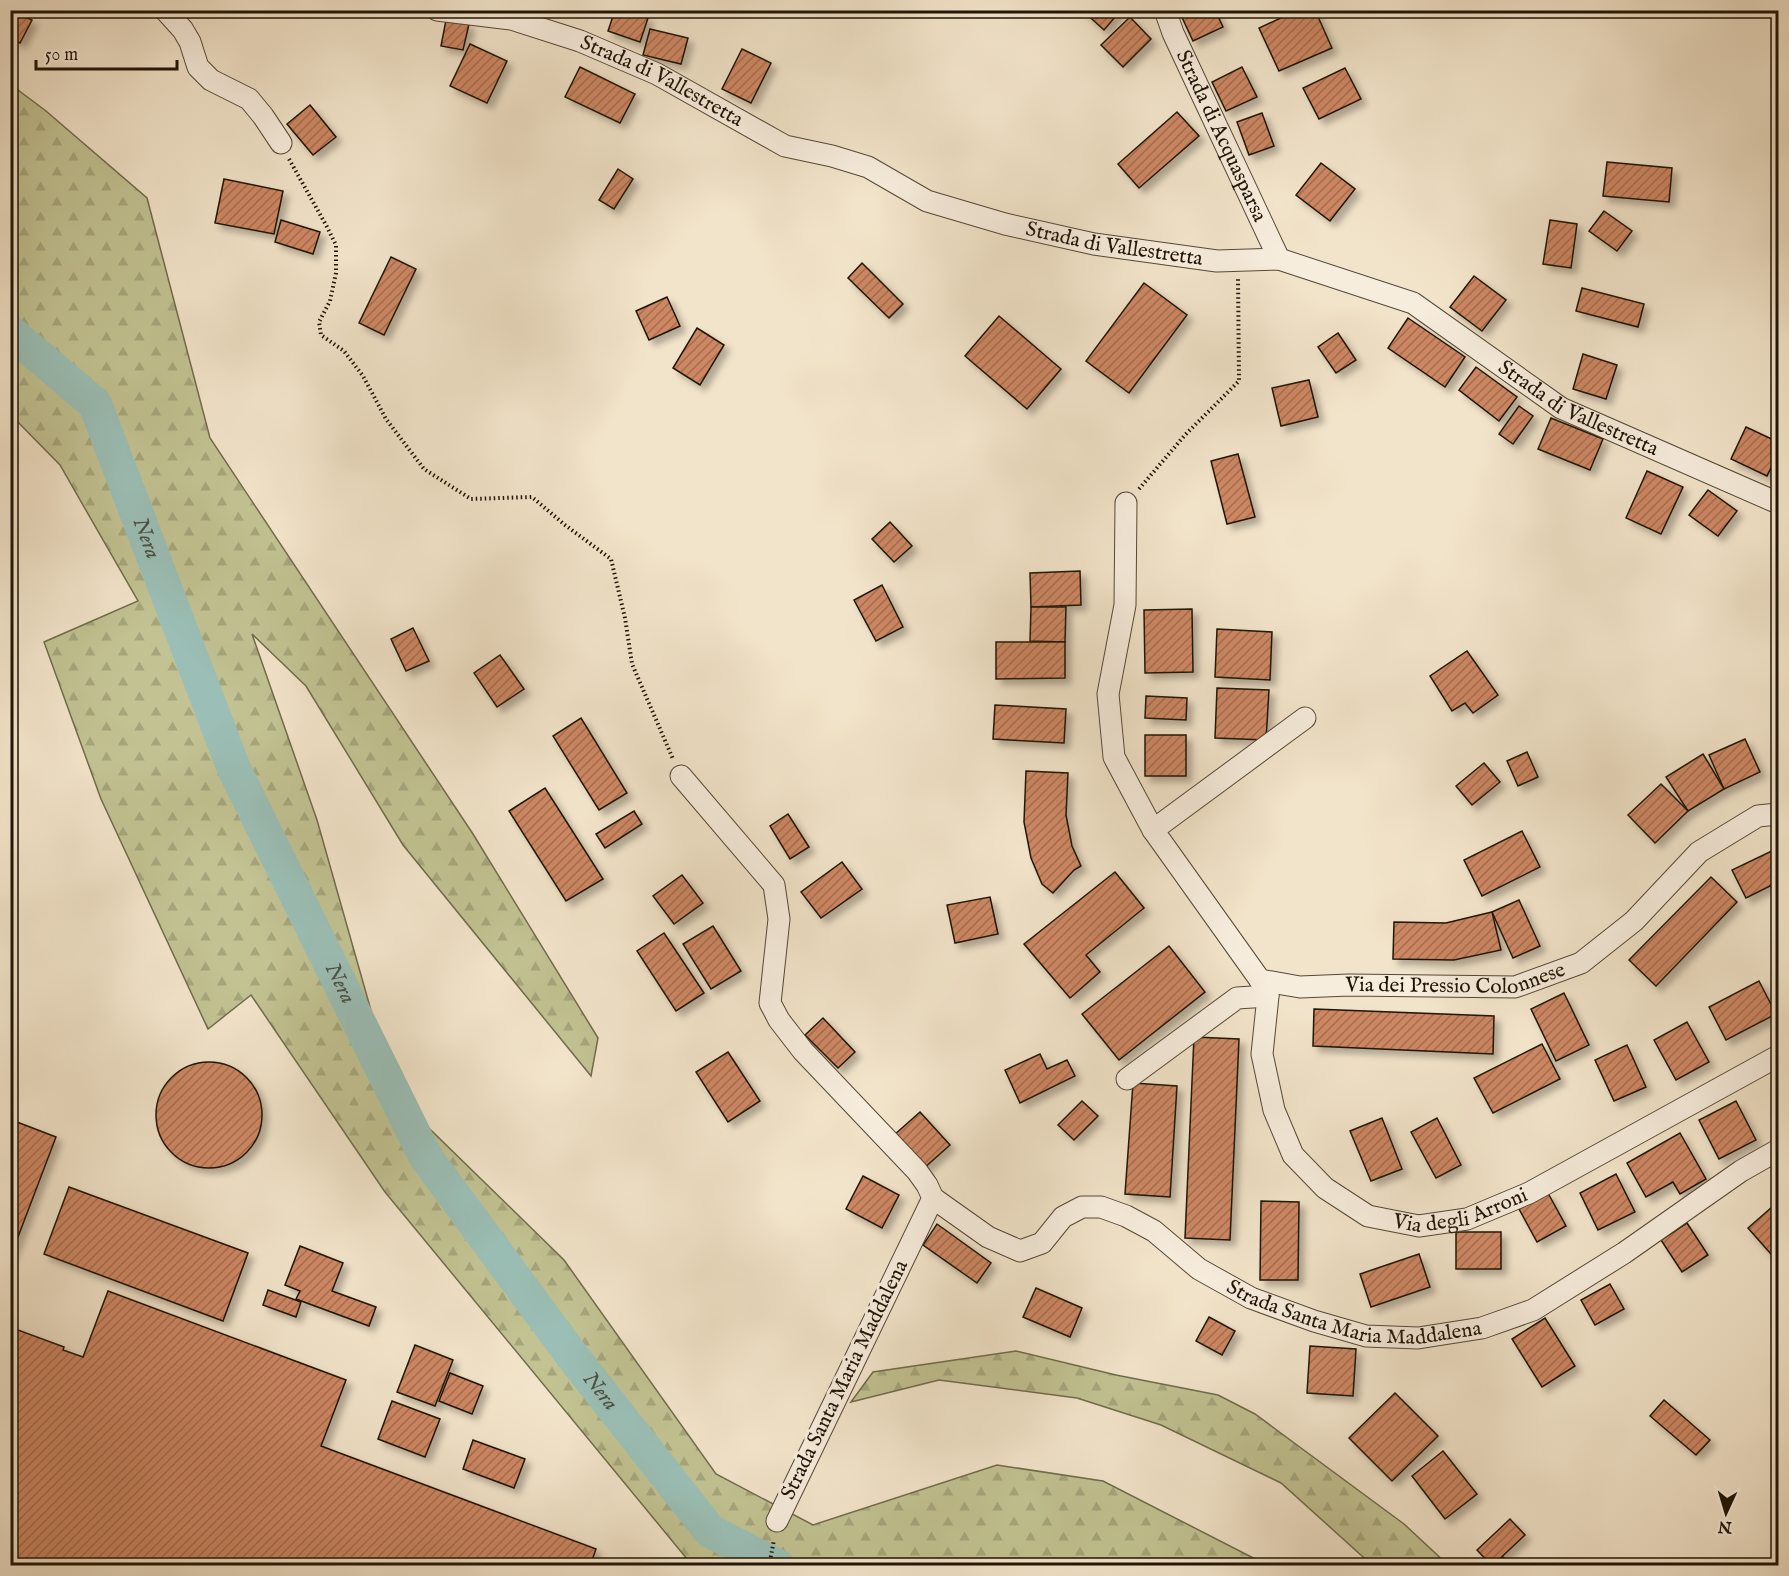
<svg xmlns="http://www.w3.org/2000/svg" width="1789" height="1576" font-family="'IM FELL English',serif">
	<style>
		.forest { fill: url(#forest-firs); stroke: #706b4c; stroke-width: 1.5 }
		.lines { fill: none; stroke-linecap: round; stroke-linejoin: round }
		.river { stroke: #9bbfb6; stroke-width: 34 }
		.building { fill: url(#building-hatch); stroke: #1f1406; stroke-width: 1.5; filter: url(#shadow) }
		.minor-casing { stroke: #544837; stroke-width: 23 }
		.path { stroke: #1f1406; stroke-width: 4; stroke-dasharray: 1.5 3; stroke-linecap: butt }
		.minor { stroke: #f7eddd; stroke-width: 21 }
		.labels { text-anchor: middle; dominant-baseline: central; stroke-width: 6; stroke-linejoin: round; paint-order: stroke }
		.street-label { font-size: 21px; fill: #1f1406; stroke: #f7eddd }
		.water-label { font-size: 22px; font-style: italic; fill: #4a5044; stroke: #f7eddd }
	</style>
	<defs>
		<pattern id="forest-firs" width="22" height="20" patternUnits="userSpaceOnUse" patternTransform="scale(1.5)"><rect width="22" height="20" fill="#c2c292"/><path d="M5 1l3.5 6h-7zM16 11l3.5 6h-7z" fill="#a6a67c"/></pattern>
		<pattern id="building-hatch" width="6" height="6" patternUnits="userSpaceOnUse" patternTransform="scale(1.5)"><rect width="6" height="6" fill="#cd8763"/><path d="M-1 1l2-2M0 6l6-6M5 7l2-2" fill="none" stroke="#a66d50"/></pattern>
		<filter id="shadow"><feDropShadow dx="5.5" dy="5.5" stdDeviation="3" flood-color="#0004"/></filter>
	</defs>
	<rect width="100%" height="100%" fill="#f2e4ca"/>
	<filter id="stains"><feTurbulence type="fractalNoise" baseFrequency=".00333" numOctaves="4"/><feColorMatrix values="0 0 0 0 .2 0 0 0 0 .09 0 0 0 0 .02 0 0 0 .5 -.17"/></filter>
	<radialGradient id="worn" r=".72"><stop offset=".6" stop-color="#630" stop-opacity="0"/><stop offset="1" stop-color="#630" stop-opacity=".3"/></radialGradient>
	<g class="forest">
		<polygon points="10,84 46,111 147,198 210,438 473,834 598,1038 591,1076 403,845 306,686 252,634 317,820 395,1095 564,1260 716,1474 813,1525 997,1465 1103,1481 1267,1565 692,1565 385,1192 251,995 208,1029 101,799 44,642 138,601 60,465 11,415"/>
		<polygon points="1016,1351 1116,1375 1218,1395 1255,1414 1404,1524 1448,1565 1372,1565 1281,1483 1161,1425 1077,1398 939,1380 851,1402 873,1372"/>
	</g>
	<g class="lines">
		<path class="river" id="s1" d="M 10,332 L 95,404 L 234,769 L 425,1156 L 573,1357 L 710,1531 L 778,1566"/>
	</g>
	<g class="building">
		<polygon points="10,10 32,20 20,43 10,38"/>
		<polygon points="615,10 625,10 648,18 640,42 608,31"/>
		<polygon points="1082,10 1121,10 1104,30"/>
		<polygon points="1215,10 1223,27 1193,41 1179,11"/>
		<polygon points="1298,10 1315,10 1332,48 1279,71 1259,28"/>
		<polygon points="1130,17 1151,39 1123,67 1101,45"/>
		<polygon points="446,20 469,24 463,50 441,46"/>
		<polygon points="650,29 688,38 681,64 643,55"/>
		<polygon points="470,44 507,61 487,103 450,86"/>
		<polygon points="742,49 771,63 751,103 722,89"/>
		<polygon points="580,67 635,94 620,123 565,97"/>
		<polygon points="1242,67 1257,97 1226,111 1212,82"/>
		<polygon points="1345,68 1361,99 1319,119 1303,88"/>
		<polygon points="310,105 336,137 313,155 287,124"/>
		<polygon points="1177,112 1199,136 1139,188 1118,164"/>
		<polygon points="1262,113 1274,146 1249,155 1237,122"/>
		<polygon points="1607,162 1672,168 1669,202 1603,196"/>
		<polygon points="1321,163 1355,189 1330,221 1296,195"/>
		<polygon points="618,169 633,179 614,209 599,200"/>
		<polygon points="224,179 283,191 274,234 215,223"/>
		<polygon points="1604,211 1632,231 1617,251 1589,231"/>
		<polygon points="281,220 320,232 313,254 275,242"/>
		<polygon points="1550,220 1577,224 1571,268 1543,264"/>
		<polygon points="391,257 416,269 384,335 359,323"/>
		<polygon points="862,263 903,304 889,318 848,278"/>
		<polygon points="1474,276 1506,300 1482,331 1450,307"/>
		<polygon points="1144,283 1187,315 1129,393 1086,361"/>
		<polygon points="1582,288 1644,304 1638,327 1576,311"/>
		<polygon points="667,297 680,326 649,340 636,311"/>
		<polygon points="999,316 1061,369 1027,409 965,356"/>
		<polygon points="1408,318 1465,357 1445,387 1388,348"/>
		<polygon points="697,328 724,345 700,385 673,368"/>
		<polygon points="1338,333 1356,360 1336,373 1318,347"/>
		<polygon points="1583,354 1617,365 1606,399 1573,389"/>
		<polygon points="1476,367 1517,397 1499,421 1459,390"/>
		<polygon points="1309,380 1318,417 1281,426 1272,388"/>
		<polygon points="1519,406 1533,416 1513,444 1499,434"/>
		<polygon points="1551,418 1603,439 1590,470 1538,449"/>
		<polygon points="1746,427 1778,442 1778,453 1767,476 1731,459"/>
		<polygon points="1238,454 1255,517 1227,524 1211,461"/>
		<polygon points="1647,471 1683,487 1661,534 1626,518"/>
		<polygon points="1708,490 1737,511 1718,536 1689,515"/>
		<polygon points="890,522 912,546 894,562 872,539"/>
		<polygon points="1080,571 1081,605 1031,607 1030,573"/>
		<polygon points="882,585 903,627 876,641 854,600"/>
		<polygon points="1031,607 1066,607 1065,642 1030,641"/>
		<polygon points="1192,609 1193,672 1145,673 1144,610"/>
		<polygon points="413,628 429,661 406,671 391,639"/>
		<polygon points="1217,629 1272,632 1270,680 1215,677"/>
		<polygon points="996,642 1065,642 1065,678 996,679"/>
		<polygon points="1467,651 1498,695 1473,713 1465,703 1452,711 1430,676"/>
		<polygon points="500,655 524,689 497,707 474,673"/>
		<polygon points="1217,688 1269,690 1266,740 1215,738"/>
		<polygon points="1146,696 1187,698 1186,720 1145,718"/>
		<polygon points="995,705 1066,709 1064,743 993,739"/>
		<polygon points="581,718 627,793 599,810 553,736"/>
		<rect x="1145" y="735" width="41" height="41"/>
		<polygon points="1745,739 1760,772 1724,789 1709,755"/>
		<polygon points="1527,752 1538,777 1518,786 1507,761"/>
		<polygon points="1703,754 1724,789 1688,811 1666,777"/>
		<polygon points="1484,763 1500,782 1472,805 1456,786"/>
		<polygon points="1026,771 1068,773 1066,815 1072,846 1081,866 1074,870 1053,893 1042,884 1031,858 1024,822"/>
		<polygon points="1661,784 1688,811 1655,843 1628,815"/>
		<polygon points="545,788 603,879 566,901 509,811"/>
		<polygon points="634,811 642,824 605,848 596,834"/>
		<polygon points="788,814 809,847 790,859 770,826"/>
		<polygon points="1522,831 1540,867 1482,896 1464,860"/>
		<polygon points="1778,848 1778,882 1746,898 1732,870"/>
		<polygon points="842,862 862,889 821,918 801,892"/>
		<polygon points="1115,872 1144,908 1086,955 1100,972 1070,998 1024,944"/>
		<polygon points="682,875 703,903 674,924 653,896"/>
		<polygon points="1711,877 1737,902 1656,986 1629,960"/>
		<polygon points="990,897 998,934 955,943 947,905"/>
		<polygon points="1519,900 1540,946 1513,958 1492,912"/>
		<polygon points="1492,912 1501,950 1454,960 1393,959 1394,922 1446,923"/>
		<polygon points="713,926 741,971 711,989 683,944"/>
		<polygon points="664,933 704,993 676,1011 637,951"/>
		<polygon points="1169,946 1205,992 1119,1060 1082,1014"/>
		<polygon points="1759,981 1776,1014 1726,1040 1709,1007"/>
		<polygon points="1564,993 1589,1045 1556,1061 1531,1009"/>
		<polygon points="1314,1009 1494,1016 1493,1054 1313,1046"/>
		<polygon points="823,1018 855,1052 838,1068 805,1035"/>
		<polygon points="1687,1022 1709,1062 1676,1080 1654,1040"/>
		<polygon points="1194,1037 1239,1039 1230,1240 1185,1238"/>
		<polygon points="1542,1044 1560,1079 1493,1113 1474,1078"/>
		<polygon points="1627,1045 1646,1087 1614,1101 1595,1060"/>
		<polygon points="728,1052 760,1101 728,1122 696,1072"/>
		<polygon points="1040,1054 1047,1069 1067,1060 1075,1076 1020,1103 1005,1070"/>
		<circle cx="209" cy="1115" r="53"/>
		<polygon points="1133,1083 1177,1086 1170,1197 1125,1194"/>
		<polygon points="1082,1101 1098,1116 1074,1140 1058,1125"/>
		<polygon points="1736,1101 1756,1140 1719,1159 1699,1120"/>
		<polygon points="920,1112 950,1145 923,1169 893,1136"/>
		<polygon points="1382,1118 1402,1169 1371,1181 1350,1131"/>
		<polygon points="1437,1118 1461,1165 1436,1178 1411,1132"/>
		<polygon points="17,1122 56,1137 10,1258 10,1139"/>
		<polygon points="1680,1133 1706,1179 1680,1194 1673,1182 1646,1197 1627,1163"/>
		<polygon points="1616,1174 1635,1212 1598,1230 1580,1193"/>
		<polygon points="863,1176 899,1195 882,1228 846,1209"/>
		<polygon points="69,1187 248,1253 223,1321 44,1254"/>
		<polygon points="1548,1193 1566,1226 1537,1242 1519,1209"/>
		<polygon points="1261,1201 1299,1202 1298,1280 1260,1280"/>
		<polygon points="1772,1207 1778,1214 1778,1262 1748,1228"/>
		<polygon points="1687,1223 1708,1255 1682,1272 1661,1240"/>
		<polygon points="937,1224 991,1263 977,1283 923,1245"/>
		<rect x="1456" y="1232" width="45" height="37"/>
		<polygon points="300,1246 343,1263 332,1291 376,1307 369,1326 296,1299 300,1291 285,1285"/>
		<polygon points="1419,1254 1430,1287 1371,1307 1360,1274"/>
		<polygon points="1610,1284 1624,1309 1595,1325 1581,1300"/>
		<polygon points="1036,1288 1082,1308 1070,1337 1023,1317"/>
		<polygon points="268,1290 301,1302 296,1317 263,1305"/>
		<polygon points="108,1291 346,1380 321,1446 596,1549 590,1566 10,1566 10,1327 64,1347 63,1350 83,1357"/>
		<polygon points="1209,1317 1235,1331 1222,1355 1196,1341"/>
		<polygon points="1545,1318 1575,1366 1542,1387 1512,1339"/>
		<polygon points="415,1345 453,1360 435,1406 397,1392"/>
		<polygon points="1310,1346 1356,1349 1353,1396 1307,1393"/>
		<polygon points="450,1373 483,1386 472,1414 439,1401"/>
		<polygon points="1395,1393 1438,1436 1392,1481 1349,1438"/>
		<polygon points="1664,1400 1710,1440 1696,1455 1650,1416"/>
		<polygon points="392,1401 440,1419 425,1457 378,1439"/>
		<polygon points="473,1440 525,1459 514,1488 463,1469"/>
		<polygon points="1443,1451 1477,1494 1445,1519 1412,1476"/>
		<polygon points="1510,1519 1525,1535 1492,1566 1477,1550"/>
		<polygon points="1503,1557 1512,1566 1495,1566"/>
	</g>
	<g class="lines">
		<defs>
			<g id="minor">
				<polyline points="165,10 183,30 190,42 198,67 211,80 249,99 263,116 281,143"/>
				<path id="s2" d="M 437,10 L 511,19 L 580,41 L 657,74 L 785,146 L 832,156 L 868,167 L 927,201 L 1005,224 L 1094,244 L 1217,261 L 1279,259 L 1413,303 L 1561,408 L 1778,503"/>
				<path id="s3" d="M 1165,10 L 1173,33 L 1279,259"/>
				<path id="s4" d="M 1126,503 L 1125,605 L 1108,694 L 1114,757 L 1153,830 L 1260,980 L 1300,987 L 1349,985 L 1515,987 L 1581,963 L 1634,921 L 1699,852 L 1758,816 L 1778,814"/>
				<polyline points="681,776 774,885 779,919 770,1003 779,1020 803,1051 917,1171 927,1185 933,1198 777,1521"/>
				<polyline points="1153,830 1305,718"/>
				<path id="s5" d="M 1260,980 L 1268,996 L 1262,1054 L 1274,1110 L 1293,1155 L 1325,1188 L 1368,1216 L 1419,1226 L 1467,1219 L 1529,1193 L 1778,1056"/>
				<polyline points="1127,1079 1237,998 1268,996"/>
				<path id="s6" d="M 933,1198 L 988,1237 L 1020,1251 L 1042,1243 L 1063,1217 L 1082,1207 L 1101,1207 L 1126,1216 L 1154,1231 L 1199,1269 L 1251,1298 L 1314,1321 L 1366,1336 L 1418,1338 L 1482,1328 L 1533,1310 L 1624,1253 L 1741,1171 L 1778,1150"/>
			</g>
		</defs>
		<use href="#minor" class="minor-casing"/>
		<g class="path">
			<polyline points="289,159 326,225 336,245 336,273 330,301 319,322 321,335 344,351 363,376 386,419 424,469 471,499 532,497 565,525 611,559 625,618 632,664 673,759"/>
			<polyline points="1139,489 1185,435 1239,381 1238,278"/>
			<polyline points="769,1566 774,1540"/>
		</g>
		<use href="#minor" class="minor"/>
	</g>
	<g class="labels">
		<g class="street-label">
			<text stroke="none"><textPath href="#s2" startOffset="238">Strada di Vallestretta</textPath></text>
			<text stroke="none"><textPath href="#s3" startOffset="138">Strada di Acquasparsa</textPath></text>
			<text stroke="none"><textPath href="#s2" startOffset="724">Strada di Vallestretta</textPath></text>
			<text stroke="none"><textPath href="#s2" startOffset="1228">Strada di Vallestretta</textPath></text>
			<text stroke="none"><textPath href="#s4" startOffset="720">Via dei Pressio Colonnese</textPath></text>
			<text stroke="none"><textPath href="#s5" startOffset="375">Via degli Arroni</textPath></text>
			<text stroke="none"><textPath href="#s6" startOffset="482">Strada Santa Maria Maddalena</textPath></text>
			<text transform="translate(845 1380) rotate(-64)">Strada Santa Maria Maddalena</text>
		</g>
		<g class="water-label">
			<text stroke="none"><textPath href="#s1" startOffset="255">Nera</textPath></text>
			<text stroke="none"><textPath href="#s1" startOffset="741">Nera</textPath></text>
			<text stroke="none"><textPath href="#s1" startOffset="1227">Nera</textPath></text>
		</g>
	</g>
	<rect width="1789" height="1576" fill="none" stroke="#f2e4ca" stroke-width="36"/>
	<rect x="12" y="12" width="1765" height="1552" fill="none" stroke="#1f1406" stroke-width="3"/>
	<rect x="18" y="18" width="1753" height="1540" fill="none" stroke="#1f1406" stroke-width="1.5"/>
	<g transform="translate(1726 1513) rotate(184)" stroke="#f7eddd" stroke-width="4.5" paint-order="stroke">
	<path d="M0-4.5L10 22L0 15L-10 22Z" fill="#1f1406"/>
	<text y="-9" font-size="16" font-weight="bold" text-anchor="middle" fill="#1f1406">N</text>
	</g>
	<path d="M36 60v9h141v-9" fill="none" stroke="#1f1406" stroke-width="3"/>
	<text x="45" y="60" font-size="18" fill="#1f1406" stroke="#f7eddd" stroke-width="4.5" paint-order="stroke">50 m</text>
	<rect width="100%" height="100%" filter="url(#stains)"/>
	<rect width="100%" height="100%" fill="url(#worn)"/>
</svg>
